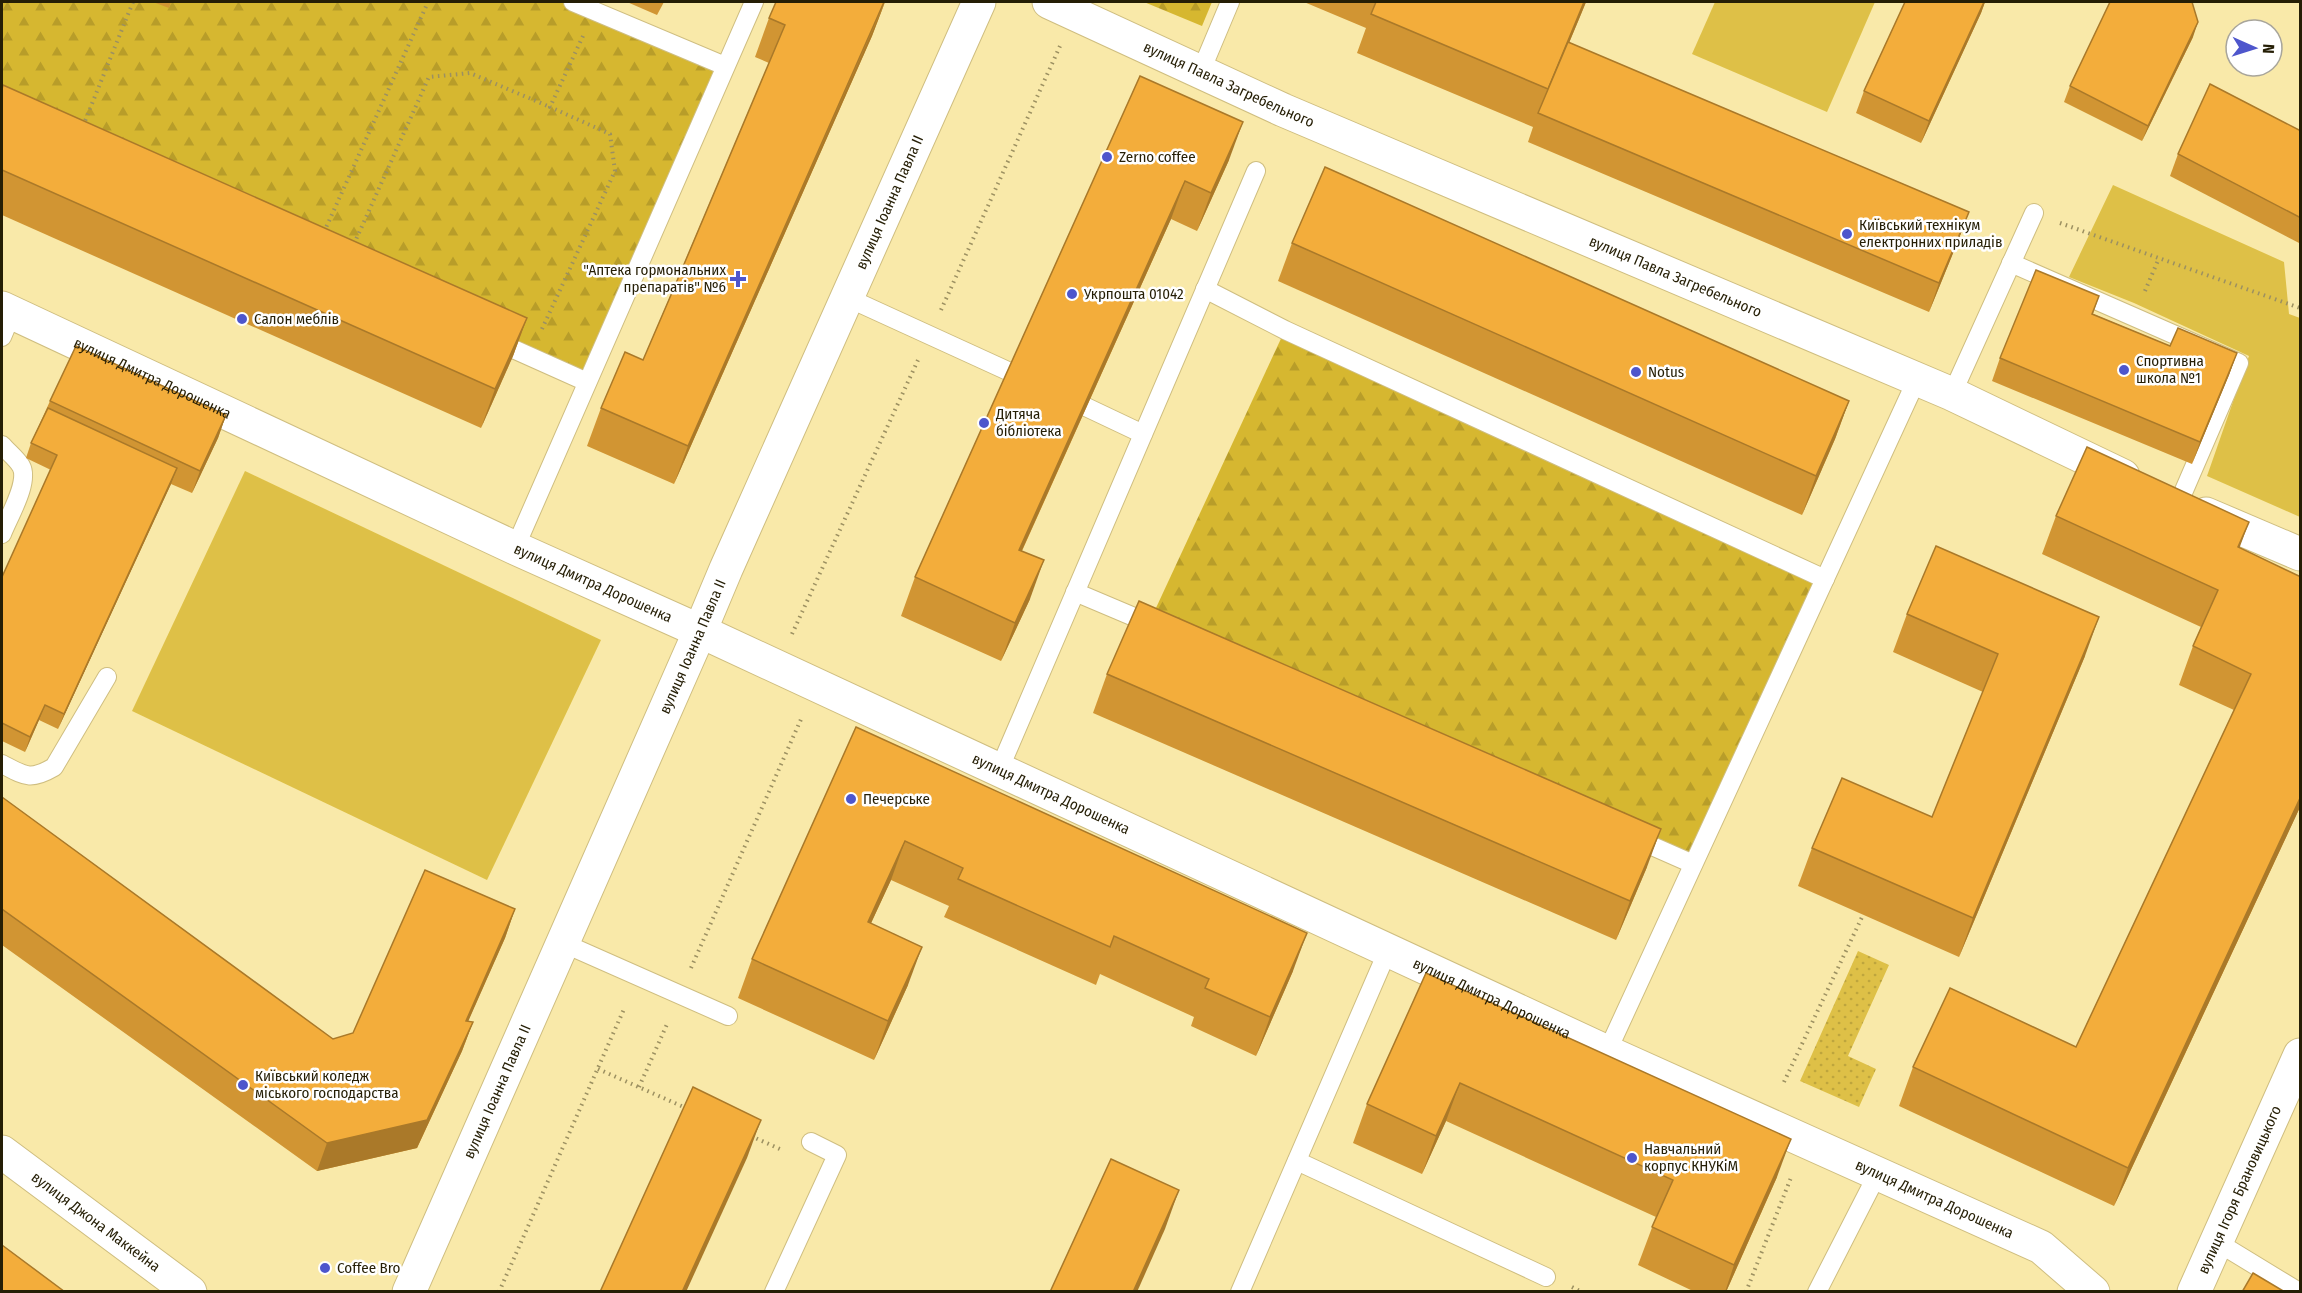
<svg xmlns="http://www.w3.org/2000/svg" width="2302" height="1293" font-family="'Fira Sans Condensed',sans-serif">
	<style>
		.grass { fill: url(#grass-dots) }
		.forest { fill: url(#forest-firs) }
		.park { fill: #dec047 }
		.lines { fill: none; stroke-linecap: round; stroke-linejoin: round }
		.lane-casing { stroke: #cfbe80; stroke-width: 20 }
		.street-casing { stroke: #cfbe80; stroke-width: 35 }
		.secondary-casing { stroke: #cfbe80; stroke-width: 35 }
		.path { stroke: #9c9061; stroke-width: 4; stroke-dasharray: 1.5 4.5; stroke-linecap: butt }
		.lane { stroke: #fff; stroke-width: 18 }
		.street { stroke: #fff; stroke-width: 33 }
		.secondary { stroke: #fff; stroke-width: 33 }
		.wall { fill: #d19533 }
		.shaded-wall { fill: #aa7929 }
		.building { fill: #f3ad3b; stroke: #aa7929; stroke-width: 1.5 }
		.poi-dot { fill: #4e56cc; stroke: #fff; stroke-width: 2 }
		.labels { text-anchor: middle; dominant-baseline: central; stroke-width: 5; stroke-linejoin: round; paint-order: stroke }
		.street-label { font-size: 15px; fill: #251e05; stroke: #fff }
		.poi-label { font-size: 15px; fill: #251e05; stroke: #fff; text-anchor: start }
	</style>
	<defs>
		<pattern id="grass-dots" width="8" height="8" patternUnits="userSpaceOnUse" patternTransform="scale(1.5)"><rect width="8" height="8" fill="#dec047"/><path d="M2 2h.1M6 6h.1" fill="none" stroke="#bea53d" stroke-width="1.8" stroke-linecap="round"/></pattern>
		<pattern id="forest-firs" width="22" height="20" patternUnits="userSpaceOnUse" patternTransform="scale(1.5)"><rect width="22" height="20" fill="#d6b730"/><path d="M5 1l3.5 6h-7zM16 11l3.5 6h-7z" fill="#b89d29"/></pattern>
	</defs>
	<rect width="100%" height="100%" fill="#f9e9a9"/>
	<polygon class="grass" points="1858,951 1889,965 1848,1056 1876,1069 1859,1107 1800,1081"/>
	<g class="forest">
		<polygon points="2,2 570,2 725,66 587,382 2,124"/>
		<polygon points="1144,2 1212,2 1202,26"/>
		<polygon points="1285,330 1825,579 1693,864 1149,623"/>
	</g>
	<g class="park">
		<polygon points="1715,2 1875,2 1827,112 1692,54"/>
		<polygon points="2113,185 2284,262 2289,314 2300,318 2300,517 2207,476 2249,356 2134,303 2069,277"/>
		<polygon points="245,471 601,640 487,880 132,711"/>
	</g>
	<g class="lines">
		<defs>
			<g id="lane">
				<polyline points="573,2 725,66"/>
				<polyline points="1201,71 1230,2"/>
				<polyline points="2011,263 2239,363 2179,502"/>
				<polyline points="1205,289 1285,330 1825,579"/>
				<polyline points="846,297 1010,372"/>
				<polyline points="2,337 12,313"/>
				<polyline points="493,340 587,382"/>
				<polyline points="1952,394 2034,213"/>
				<polyline points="1086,407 1143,434"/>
				<path d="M 2,445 C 8,452 17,459 21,466 C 30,482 8,518 2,534"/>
				<polyline points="515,548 754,2"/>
				<polyline points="1075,592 1153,625"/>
				<path d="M 2,764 C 25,776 30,781 54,767 L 107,677"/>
				<polyline points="999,770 1256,171"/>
				<polyline points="1634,838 1693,864"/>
				<polyline points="563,943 728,1016"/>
				<polyline points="1607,1052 1917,379"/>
				<polyline points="1297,1161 1546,1277"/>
				<polyline points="2217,1242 2299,1292"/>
				<polyline points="774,1292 837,1155 811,1142"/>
				<polyline points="1240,1292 1388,950"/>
				<polyline points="1817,1292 1878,1173"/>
			</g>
			<g id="street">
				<path id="s1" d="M 1049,2 L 1283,110 L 1952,394 L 2123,476"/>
				<path id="s2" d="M 2,308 L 515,548 L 700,631 L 1607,1052 L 2041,1247 L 2093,1292"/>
				<polyline points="2206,514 2300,554"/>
				<path id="s3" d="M 2194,1292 L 2300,1055"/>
			</g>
			<g id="secondary">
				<path id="s4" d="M 2,1152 L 190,1292"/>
				<path id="s5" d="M 409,1292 L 700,631 L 726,569 L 979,2"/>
			</g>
		</defs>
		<use href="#lane" class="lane-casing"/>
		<use href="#street" class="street-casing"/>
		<use href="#secondary" class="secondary-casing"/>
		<g class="path">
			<polyline points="83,126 133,2"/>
			<polyline points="2060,223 2300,308"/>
			<polyline points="324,232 428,2"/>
			<polyline points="354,244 429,77 470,73 550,107"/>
			<polyline points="2145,291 2159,258"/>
			<polyline points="941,310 1060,46"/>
			<polyline points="542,329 615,171 610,134 550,107 583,36"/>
			<polyline points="792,634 918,360"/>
			<polyline points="691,968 802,717"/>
			<polyline points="598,1069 686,1108"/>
			<polyline points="1784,1082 1863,915"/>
			<polyline points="639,1087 668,1022"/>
			<polyline points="751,1136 782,1150"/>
			<polyline points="1572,1287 1582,1292"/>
			<polyline points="499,1292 624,1009"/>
			<polyline points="1746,1292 1792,1175"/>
		</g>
		<use href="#lane" class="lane"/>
		<use href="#street" class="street"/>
		<use href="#secondary" class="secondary"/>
	</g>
	<g class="wall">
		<polygon points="153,2 171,2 169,8"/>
		<polygon points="627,2 664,2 657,15"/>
		<polygon points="885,2 872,36 674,484 587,446 601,408 643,360 769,63 755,57 769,18"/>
		<polygon points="1304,2 1586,2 1569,43 1969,212 1958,241 1929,312 1528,142 1533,127 1357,53 1366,28"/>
		<polygon points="1905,2 1985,2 1981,13 1921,143 1856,113 1864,91"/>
		<polygon points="2193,37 2142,141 2064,102 2070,86"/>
		<polygon points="1140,76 1229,160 1197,231 1171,219 1022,551 1030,599 1001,661 901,616 915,577"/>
		<polygon points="2,89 527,318 513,356 481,428 2,215"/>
		<polygon points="2301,131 2301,244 2170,176 2178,154"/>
		<polygon points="1292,243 1849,401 1835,439 1802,515 1278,281"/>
		<polygon points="2099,296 2093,314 2170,346 2237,353 2229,375 2192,464 1992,381 2000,358"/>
		<polygon points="50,401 226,415 218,438 192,493 171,484 58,729 39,720 25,752 2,741 2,577 51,470 26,458 31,443"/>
		<polygon points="2056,516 2239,548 2301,577 2301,805 2114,1206 1899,1106 1913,1067 2076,1047 2234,710 2179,685 2193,646 2201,627 2042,554"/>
		<polygon points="1907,614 2085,656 1959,957 1798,886 1812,848 1932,817 1983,692 1893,652"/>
		<polygon points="1107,674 1647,867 1616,940 1093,713"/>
		<polygon points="856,727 1293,971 1256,1056 1191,1026 1194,1017 1100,974 1096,985 944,917 949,906 891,880 871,923 908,985 874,1060 738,998 752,959"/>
		<polygon points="2,797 333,1039 353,1033 515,909 505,938 468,1021 473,1022 462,1051 417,1148 317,1171 2,945"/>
		<polygon points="1426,973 1777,1177 1726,1292 1695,1292 1638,1265 1656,1217 1446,1121 1422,1174 1353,1143 1367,1104"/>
	</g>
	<g class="shaded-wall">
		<polygon points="885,2 872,36 674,484 688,446"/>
		<polygon points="1584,2 1586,2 1579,19 1539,114 1548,89"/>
		<polygon points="1984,2 1985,2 1981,13 1921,143 1929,121"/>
		<polygon points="2198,22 2193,37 2142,141 2148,126"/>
		<polygon points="1243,122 1229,160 1197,231 1211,193"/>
		<polygon points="1185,181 1171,219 1005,588 1019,550"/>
		<polygon points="1969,212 1958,241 1929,312 1939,283"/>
		<polygon points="527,318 513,356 481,428 495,389"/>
		<polygon points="2237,353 2229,375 2192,464 2200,442"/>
		<polygon points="1849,401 1835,439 1802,515 1816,476"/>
		<polygon points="226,415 218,438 192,493 200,471"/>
		<polygon points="177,468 171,484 58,729 64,714"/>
		<polygon points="2249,522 2235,560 2238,547"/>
		<polygon points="1044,560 1030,599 1001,661 1015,623"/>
		<polygon points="2099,617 2085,656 1959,957 1973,918"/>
		<polygon points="45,705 39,720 25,752 30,737"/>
		<polygon points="2301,796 2301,805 2114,1206 2128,1168"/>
		<polygon points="1661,829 1647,867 1616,940 1630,901"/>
		<polygon points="905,841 891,880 854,960 868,922"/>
		<polygon points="515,909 505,938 456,1049 466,1021"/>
		<polygon points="1307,933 1293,971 1256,1056 1270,1017"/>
		<polygon points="922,947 908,985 874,1060 888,1021"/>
		<polygon points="473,1022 462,1051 417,1148 317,1171 327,1143"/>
		<polygon points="1460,1083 1446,1121 1422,1174 1436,1136"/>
		<polygon points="761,1120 747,1158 686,1292 682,1292"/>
		<polygon points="1791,1139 1777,1177 1726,1292 1725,1292 1734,1265"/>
		<polygon points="1179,1190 1165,1229 1137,1292 1133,1292"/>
	</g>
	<g class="building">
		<polygon points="776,2 884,2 688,446 601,408 625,352 643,360 674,288 785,25 769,18"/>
		<polygon points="1376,2 1584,2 1548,89 1371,14"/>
		<polygon points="1905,2 1984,2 1929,121 1864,91"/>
		<polygon points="2110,2 2192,2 2198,22 2148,126 2070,86"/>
		<polygon points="1568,42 1969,212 1939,283 1538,113"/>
		<polygon points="1140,76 1243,122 1211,193 1185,181 1019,550 1044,560 1015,623 915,577"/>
		<polygon points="2210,84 2301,131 2301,218 2178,154"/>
		<polygon points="3,85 527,318 495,389 2,170 2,89"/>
		<polygon points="1325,167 1849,401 1816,476 1292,243"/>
		<polygon points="2036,270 2099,296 2092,314 2170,346 2178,328 2237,353 2200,442 2000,358"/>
		<polygon points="76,346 226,415 200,471 50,401"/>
		<polygon points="48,408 177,468 64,714 45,705 30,737 2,723 2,577 57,455 31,443"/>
		<polygon points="2087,447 2249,522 2238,547 2301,577 2301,796 2128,1168 1913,1067 1950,988 2076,1047 2251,674 2193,646 2218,590 2056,516"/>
		<polygon points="1936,546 2099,617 1973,918 1812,848 1842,778 1932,817 1998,654 1907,614"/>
		<polygon points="1139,601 1661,829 1630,901 1107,674"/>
		<polygon points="856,727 1307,933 1270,1017 1205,988 1209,979 1114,936 1110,947 958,879 963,868 905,841 868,922 922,947 888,1021 752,959"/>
		<polygon points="2,797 333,1039 353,1033 425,870 515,909 466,1021 473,1022 427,1120 327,1143 2,909"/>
		<polygon points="1426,973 1791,1139 1734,1265 1652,1227 1673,1180 1460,1083 1436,1136 1367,1104"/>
		<polygon points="693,1087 761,1120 682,1292 600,1292"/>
		<polygon points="1111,1159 1179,1190 1133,1292 1050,1292"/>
		<polygon points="2,1245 65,1292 2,1292"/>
		<polygon points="2253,1273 2285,1292 2242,1292"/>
	</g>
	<g class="poi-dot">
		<circle cx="1107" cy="157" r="6"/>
		<circle cx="1847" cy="234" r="6"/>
		<path d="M735 270h6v6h6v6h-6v6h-6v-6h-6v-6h6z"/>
		<circle cx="1072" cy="294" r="6"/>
		<circle cx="242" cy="319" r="6"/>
		<circle cx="2124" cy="370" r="6"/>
		<circle cx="1636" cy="372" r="6"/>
		<circle cx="984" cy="423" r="6"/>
		<circle cx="851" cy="799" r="6"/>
		<circle cx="243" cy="1085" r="6"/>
		<circle cx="1632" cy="1158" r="6"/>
		<circle cx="325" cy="1268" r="6"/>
	</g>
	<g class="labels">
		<g class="street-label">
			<text stroke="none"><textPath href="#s1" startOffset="198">вулиця Павла Загребельного</textPath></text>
			<text stroke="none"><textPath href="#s5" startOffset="1191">вулиця Іоанна Павла II</textPath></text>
			<text stroke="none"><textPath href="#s1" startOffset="684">вулиця Павла Загребельного</textPath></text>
			<text stroke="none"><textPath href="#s2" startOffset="166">вулиця Дмитра Дорошенка</textPath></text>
			<text stroke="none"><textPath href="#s2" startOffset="652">вулиця Дмитра Дорошенка</textPath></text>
			<text stroke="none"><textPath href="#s5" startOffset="705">вулиця Іоанна Павла II</textPath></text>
			<text stroke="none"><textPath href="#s2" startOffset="1156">вулиця Дмитра Дорошенка</textPath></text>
			<text stroke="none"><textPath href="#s2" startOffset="1642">вулиця Дмитра Дорошенка</textPath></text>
			<text stroke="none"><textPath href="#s5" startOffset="219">вулиця Іоанна Павла II</textPath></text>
			<text stroke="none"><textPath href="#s3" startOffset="112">вулиця Ігоря Брановицького</textPath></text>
			<text stroke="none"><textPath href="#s2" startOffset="2128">вулиця Дмитра Дорошенка</textPath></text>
			<text stroke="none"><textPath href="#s4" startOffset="117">вулиця Джона Маккейна</textPath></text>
		</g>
		<g class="poi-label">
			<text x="1119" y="157">Zerno coffee</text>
			<text x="1859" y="225">Київський технікум<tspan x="1859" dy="17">електронних приладів</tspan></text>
			<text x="726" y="270" text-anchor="end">"Аптека гормональних<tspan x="726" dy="17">препаратів" №6</tspan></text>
			<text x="1084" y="294">Укрпошта 01042</text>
			<text x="254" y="319">Салон меблів</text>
			<text x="2136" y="361">Спортивна<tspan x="2136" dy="17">школа №1</tspan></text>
			<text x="1648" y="372">Notus</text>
			<text x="996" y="414">Дитяча<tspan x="996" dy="17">бібліотека</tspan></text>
			<text x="863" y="799">Печерське</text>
			<text x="255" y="1076">Київський коледж<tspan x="255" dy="17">міського господарства</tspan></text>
			<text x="1644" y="1149">Навчальний<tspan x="1644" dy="17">корпус КНУКіМ</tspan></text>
			<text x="337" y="1268">Coffee Bro</text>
		</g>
	</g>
	<rect width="2302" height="1293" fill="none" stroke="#251e05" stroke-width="6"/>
	<g transform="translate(2254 48) rotate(93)"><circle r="28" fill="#ffffff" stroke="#a8a59b" stroke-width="1.5"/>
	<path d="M0-4.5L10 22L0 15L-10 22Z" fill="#4e56cc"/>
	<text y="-9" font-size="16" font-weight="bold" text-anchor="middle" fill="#251e05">N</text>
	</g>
</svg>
